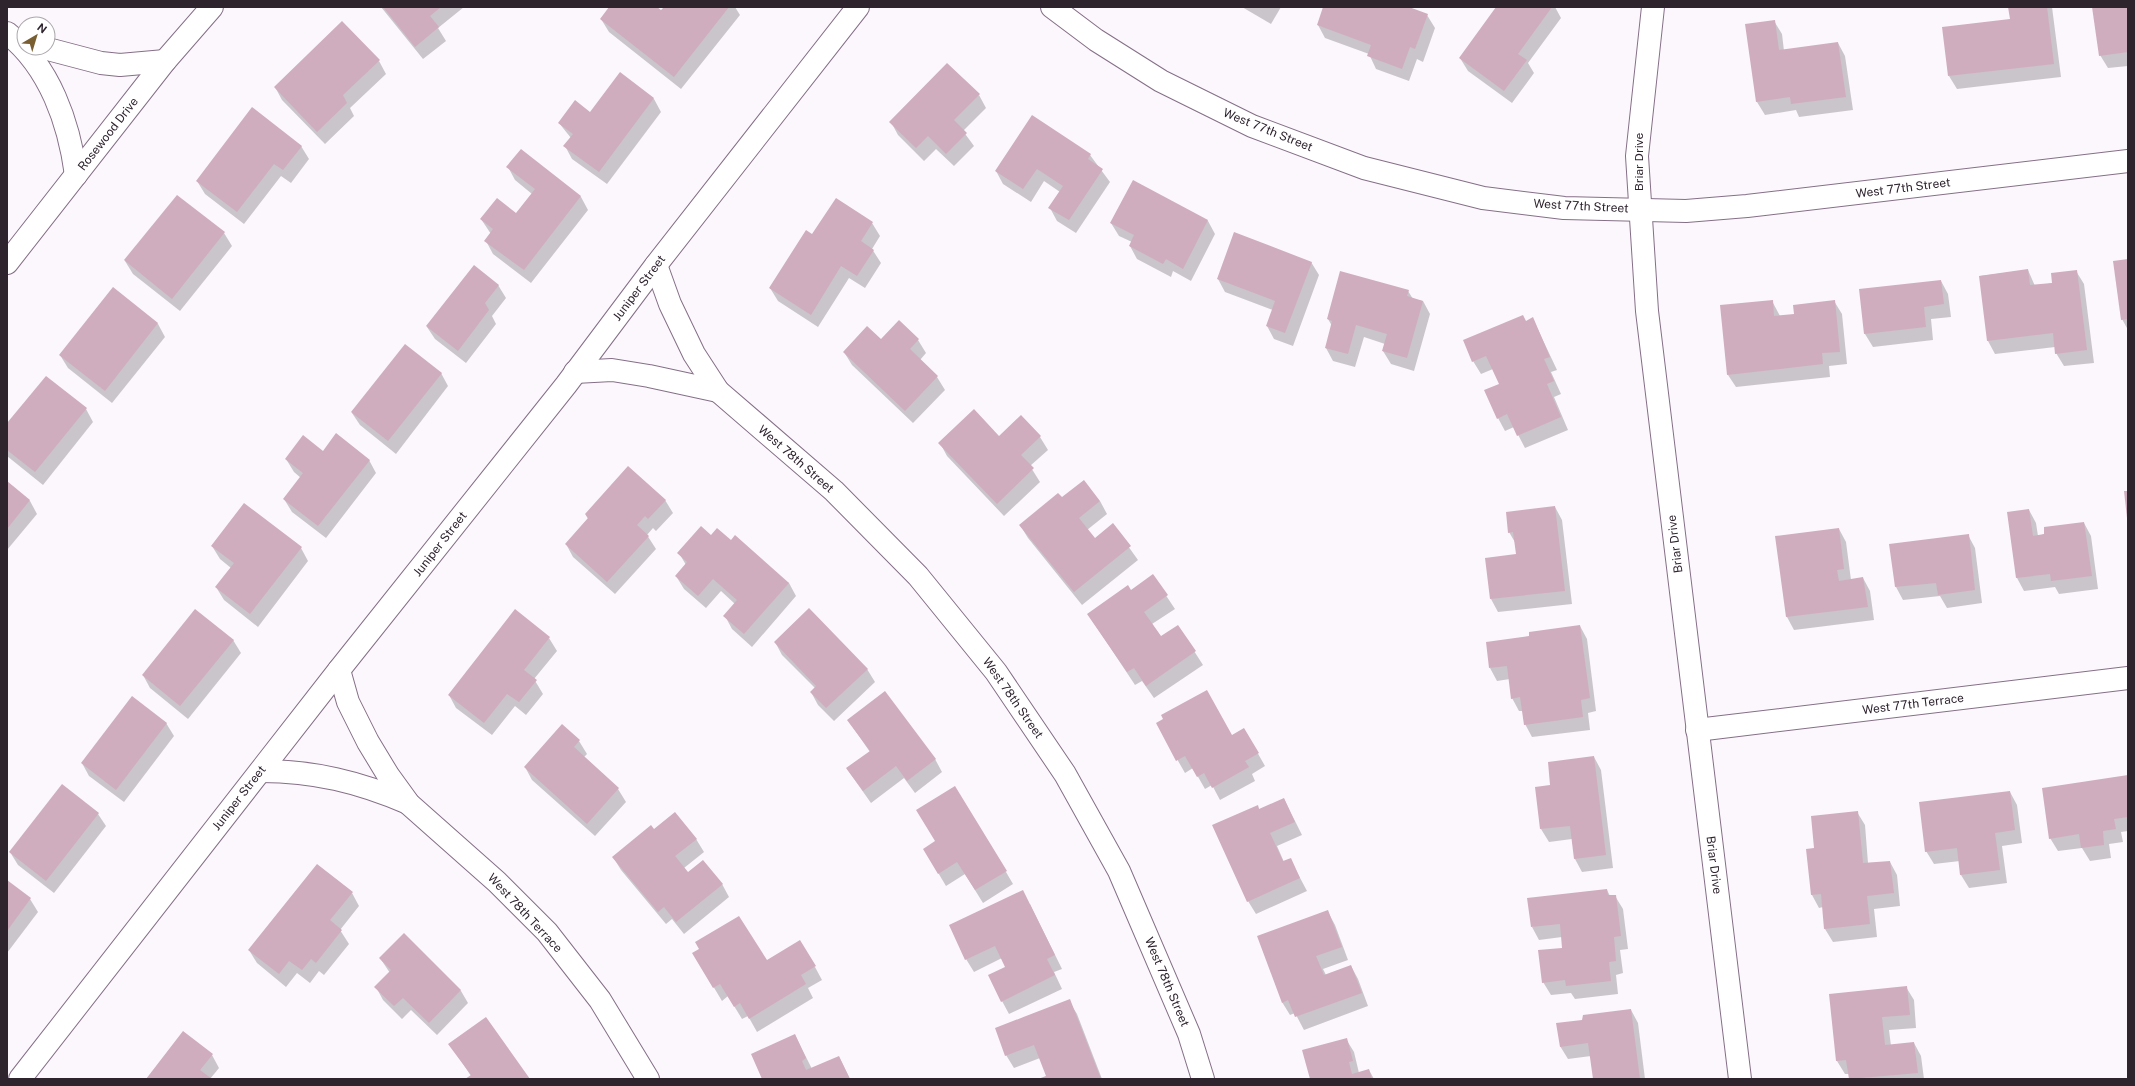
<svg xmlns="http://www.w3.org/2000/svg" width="2135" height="1086" font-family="'Public Sans',sans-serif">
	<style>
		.shadow { fill: #0003 }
		.building { fill: #cfadbe }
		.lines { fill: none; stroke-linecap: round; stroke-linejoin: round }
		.street-casing { stroke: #856f87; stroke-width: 24 }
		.street { stroke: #fff; stroke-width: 22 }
		.labels { text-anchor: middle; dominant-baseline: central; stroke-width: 3.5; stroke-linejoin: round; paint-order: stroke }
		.street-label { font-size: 12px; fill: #2e242e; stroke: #fff }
	</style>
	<rect width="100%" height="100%" fill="#fcf7fd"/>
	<g class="shadow">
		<polygon points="381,7 464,7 438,28 446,41 423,59"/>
		<polygon points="610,7 656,7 661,12 665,7 735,7 740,15 681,89 609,32 601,19"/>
		<polygon points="1242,7 1281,7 1271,24"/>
		<polygon points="1324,7 1406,7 1427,15 1435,28 1423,62 1417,59 1409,81 1376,69 1369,54 1325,38 1318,25"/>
		<polygon points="1498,7 1555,7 1561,18 1528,63 1534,73 1512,103 1468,71 1460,58"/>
		<polygon points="2009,7 2052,7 2061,77 1957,89 1949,76 2011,20"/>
		<polygon points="2093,7 2128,7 2128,66 2108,68 2100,55"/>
		<polygon points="1774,21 1782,34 1784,51 1838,43 1845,56 1853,110 1799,117 1796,110 1765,115 1757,102"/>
		<polygon points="379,61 386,74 350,108 354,116 325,144 282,100 275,87"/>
		<polygon points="620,74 654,99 661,112 607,184 572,159 565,146 571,138 559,123 590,114"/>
		<polygon points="979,95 986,108 963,131 974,146 954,166 936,149 924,161 898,135 891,122"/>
		<polygon points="301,146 309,159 291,183 281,176 244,224 205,194 197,181"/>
		<polygon points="521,150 581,197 588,210 531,283 493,254 486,241 491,234 481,219 516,214 532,194 515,180 508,167"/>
		<polygon points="1090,155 1110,182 1076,233 1057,221 1050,208 1060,192 1044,181 1031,202 1003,184 996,171"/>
		<polygon points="1133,182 1208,221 1215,234 1191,281 1173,271 1171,277 1137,259 1130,246 1132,242 1119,236 1111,223"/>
		<polygon points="872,223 880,236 872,249 881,263 865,288 849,278 818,327 778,301 770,288 813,236"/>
		<polygon points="224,233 232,246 180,311 133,274 125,261"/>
		<polygon points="2128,260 2128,330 2122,319"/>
		<polygon points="1311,262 1319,275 1293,346 1274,339 1267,326 1273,310 1225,292 1218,279"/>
		<polygon points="2028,270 2035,286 2053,283 2076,271 2084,284 2094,363 2064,366 2056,353 2055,347 1995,354 1988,341 1980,276"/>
		<polygon points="1941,281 1948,294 1951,317 1931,319 1933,340 1873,347 1865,334 1860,290"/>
		<polygon points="498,285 506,298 492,316 496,324 466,363 435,339 427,327"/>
		<polygon points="113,288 158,324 165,337 112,403 68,368 60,355"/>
		<polygon points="1408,291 1413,299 1423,301 1430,314 1414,371 1391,364 1383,351 1385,344 1364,337 1355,367 1333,361 1326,348 1332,326 1328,319"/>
		<polygon points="1772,301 1780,316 1795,315 1834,301 1842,314 1847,364 1829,366 1830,377 1736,387 1728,375"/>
		<polygon points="1533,319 1557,370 1551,372 1561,394 1554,397 1568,430 1525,448 1514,427 1505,431 1498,418 1500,384 1493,369 1481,374 1473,361"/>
		<polygon points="899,322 918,340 926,353 920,360 937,377 945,390 913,423 852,365 844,352 881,341"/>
		<polygon points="441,373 448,386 396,454 360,425 352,413"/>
		<polygon points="86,409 93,422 43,485 7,456 7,425"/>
		<polygon points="999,437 1040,437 1048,450 1030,466 1040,482 1004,516 947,456 940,443"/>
		<polygon points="323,452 369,460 376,473 326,538 292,512 284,499 301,478 294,472 286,459"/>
		<polygon points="7,483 30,501 37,514 7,550"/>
		<polygon points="1062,499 1100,501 1107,514 1087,530 1095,539 1113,525 1138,560 1082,605 1028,538 1020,525"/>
		<polygon points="665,500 673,513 656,531 653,528 647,535 656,549 615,594 573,557 566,544 588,519 586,515"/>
		<polygon points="1555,507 1562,520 1572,604 1498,612 1491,599 1517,555 1516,544 1509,532"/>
		<polygon points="2029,510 2036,523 2038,536 2084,523 2091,536 2098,589 2059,594 2055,587 2024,591 2017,578 2008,513"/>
		<polygon points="1839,529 1846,542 1851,580 1863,578 1870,591 1874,620 1794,630 1787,617 1776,537"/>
		<polygon points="1968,535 1975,548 1982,603 1947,608 1940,596 1903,600 1896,587 1890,545"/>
		<polygon points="711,537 789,583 796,596 752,647 732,629 725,616 735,604 721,591 706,608 684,589 676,576 686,565 679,553"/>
		<polygon points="212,546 301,548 308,561 258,627 224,600 216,587 231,568 220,559"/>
		<polygon points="1153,576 1175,609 1152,624 1161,637 1178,626 1203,665 1154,698 1142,681 1135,685 1088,614 1130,591"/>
		<polygon points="1580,626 1587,639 1596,711 1588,713 1590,730 1532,737 1525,724 1523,711 1519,711 1512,698 1510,679 1497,681 1490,668 1531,637"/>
		<polygon points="549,638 557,651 534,679 543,694 526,715 515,706 492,735 456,708 449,695"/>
		<polygon points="233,640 241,653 188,719 150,688 143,675"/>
		<polygon points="775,642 867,669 875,682 834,721 818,705 811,692 815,688 782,655"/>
		<polygon points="848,720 935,759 942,772 915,793 904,778 871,803 847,769 870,752"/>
		<polygon points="166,723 174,736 124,802 89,776 82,763"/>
		<polygon points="1157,724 1232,736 1244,729 1265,766 1252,774 1255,781 1220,800 1212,785 1205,789 1193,768 1185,773"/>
		<polygon points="579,741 587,754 584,757 618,789 626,802 595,836 532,780 525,767"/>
		<polygon points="1594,757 1601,770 1613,868 1582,872 1575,859 1572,839 1549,842 1541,829 1552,786"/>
		<polygon points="2128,776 2128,831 2121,832 2123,842 2109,844 2111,858 2090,861 2082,848 2058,851 2050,838"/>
		<polygon points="2010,792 2017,805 2022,843 2002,846 2007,883 1969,888 1961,875 1960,861 1934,864 1926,851"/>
		<polygon points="1284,799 1302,835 1277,846 1284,862 1290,859 1307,891 1256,914 1248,901 1257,806 1260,810"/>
		<polygon points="1857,812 1865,825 1868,863 1890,862 1897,875 1900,906 1874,909 1877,937 1833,942 1825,929 1823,907 1819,908 1812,895 1815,849"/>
		<polygon points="98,814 106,826 54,893 18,865 10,852"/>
		<polygon points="653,831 696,839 704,852 684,868 688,873 722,884 729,897 684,934 672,919 666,924 621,870 613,857"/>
		<polygon points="924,849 1006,872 1013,884 983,903 965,874 946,886"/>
		<polygon points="7,882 30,899 38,912 7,953"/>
		<polygon points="1607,890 1610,896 1615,896 1623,909 1628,949 1620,950 1623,973 1616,975 1618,994 1575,999 1571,993 1551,995 1543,982 1563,948 1562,937 1539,940 1532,927"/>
		<polygon points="352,893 359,906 340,930 349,944 324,975 319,971 310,983 297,973 286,987 257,963 249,950"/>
		<polygon points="1030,904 1062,969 1054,972 1062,989 1009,1014 1002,1001 1006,968 1002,958 974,972 966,959"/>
		<polygon points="1328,912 1335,925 1348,960 1323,969 1326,975 1351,966 1358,979 1368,1006 1304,1030 1295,1013 1290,1015 1282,1002"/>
		<polygon points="404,934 461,991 468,1003 437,1035 411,1010 402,1019 383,1000 376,987 390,973 380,958"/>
		<polygon points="766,962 815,967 822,980 808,988 813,998 757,1032 748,1016 742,1019 728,996 722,1001 701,966"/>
		<polygon points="1906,987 1914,1000 1916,1028 1889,1030 1891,1046 1914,1043 1921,1056 1924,1079 1850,1079 1849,1074 1845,1074 1837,1061 1830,995"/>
		<polygon points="1069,1001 1077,1014 1102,1079 1041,1079 1047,1076 1040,1058 1014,1068 1006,1055"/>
		<polygon points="1631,1010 1638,1023 1645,1079 1594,1079 1591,1056 1568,1059 1560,1046 1583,1021"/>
		<polygon points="795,1035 812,1069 839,1057 850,1079 763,1079"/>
		<polygon points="1346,1039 1354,1052 1359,1073 1369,1070 1374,1079 1311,1079"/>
		<polygon points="450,1044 528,1079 467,1079 471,1076"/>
		<polygon points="212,1055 219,1068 210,1079 147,1079"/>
	</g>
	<g class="building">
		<polygon points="383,7 441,7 430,16 439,27 415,47"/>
		<polygon points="609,7 657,7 661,10 664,7 729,7 674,77 600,19"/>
		<polygon points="1323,7 1409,7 1428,14 1415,49 1410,47 1402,69 1367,56 1371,45 1317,25"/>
		<polygon points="1496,7 1552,7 1518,54 1527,60 1504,91 1459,58"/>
		<polygon points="2008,7 2047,7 2054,64 1948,76 1942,27 2010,19"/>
		<polygon points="2092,7 2128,7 2128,52 2099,56"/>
		<polygon points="1775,20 1779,50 1838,42 1846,97 1791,104 1790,97 1756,102 1745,24"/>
		<polygon points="342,21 380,60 343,95 347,103 317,132 274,87"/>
		<polygon points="947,63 980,94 954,120 967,133 946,154 928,136 916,148 889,122"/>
		<polygon points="620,72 654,98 599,172 563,146 573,134 558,123 575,100 590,112"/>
		<polygon points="252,107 302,146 283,170 274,164 237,212 196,181"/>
		<polygon points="1032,115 1091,154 1088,159 1103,169 1069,220 1048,208 1063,186 1037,169 1023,189 995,171"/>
		<polygon points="521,149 581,196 524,270 484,241 493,229 480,219 497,198 516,213 535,189 506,167"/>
		<polygon points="1133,180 1208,220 1183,269 1166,259 1163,264 1129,246 1134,235 1110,223"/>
		<polygon points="177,195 225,232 172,299 124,260"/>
		<polygon points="836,198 873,222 861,241 874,250 857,276 841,266 811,315 769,288 806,230 812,234"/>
		<polygon points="1234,232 1312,262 1285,333 1266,326 1275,301 1217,279"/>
		<polygon points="2128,259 2128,319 2121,320 2113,261"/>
		<polygon points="474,265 499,285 485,303 489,310 458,351 426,326"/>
		<polygon points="2028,269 2030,285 2052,283 2051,273 2077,270 2087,350 2055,354 2053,333 1987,341 1979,276"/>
		<polygon points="1340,271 1409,290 1407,296 1423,301 1407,358 1382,351 1387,334 1356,325 1348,354 1325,348 1332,321 1327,319"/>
		<polygon points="1941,280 1944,304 1924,307 1926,327 1864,334 1859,289"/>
		<polygon points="113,287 158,323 105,391 59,355"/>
		<polygon points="1773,300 1774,316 1794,314 1793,305 1835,300 1840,352 1822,353 1823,364 1727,375 1720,305"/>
		<polygon points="1523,315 1526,321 1533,317 1550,357 1544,359 1554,381 1547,384 1561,417 1517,436 1507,414 1497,419 1484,390 1499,384 1486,356 1472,362 1463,340"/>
		<polygon points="899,320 919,339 910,349 938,376 905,411 843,352 867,326 881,339"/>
		<polygon points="405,344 442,373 388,441 351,412"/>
		<polygon points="46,376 87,408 35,472 7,450 7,423"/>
		<polygon points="974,409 999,436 1021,415 1041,436 1021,455 1034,468 997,504 938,443"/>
		<polygon points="336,433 370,460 318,526 283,499 303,473 285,459 303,435 323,451"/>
		<polygon points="628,466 666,500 648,519 645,516 637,525 649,536 607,582 565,544 588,518 585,514"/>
		<polygon points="1084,480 1100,501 1079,518 1095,538 1113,523 1131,546 1074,592 1019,525 1058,493 1062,497"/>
		<polygon points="7,481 30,500 7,529"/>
		<polygon points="2124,491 2128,491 2128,518 2127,518"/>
		<polygon points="244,503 302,547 250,614 215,587 234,563 211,546"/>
		<polygon points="1555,506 1565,591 1490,599 1485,558 1516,554 1513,532 1508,533 1506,512"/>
		<polygon points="2029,509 2033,536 2044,534 2044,527 2084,522 2092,576 2051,581 2050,574 2016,578 2007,512"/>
		<polygon points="701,526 711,535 717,528 731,540 735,535 789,583 744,634 723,616 737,600 713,579 698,596 675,576 687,562 677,553"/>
		<polygon points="1839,528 1844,569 1837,570 1839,581 1863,577 1868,607 1786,617 1775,536"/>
		<polygon points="1969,534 1975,590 1938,595 1936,583 1895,587 1889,544"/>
		<polygon points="1153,574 1168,595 1144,612 1161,636 1178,625 1196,651 1146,686 1134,668 1127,672 1087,614 1128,585 1131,590"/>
		<polygon points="809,608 868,669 826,708 810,692 816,686 774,642"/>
		<polygon points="195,609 234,640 180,706 142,675"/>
		<polygon points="515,609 550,637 524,670 537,680 519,702 507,694 484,723 448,695"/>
		<polygon points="1580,625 1590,698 1581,700 1583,717 1524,725 1520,697 1511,699 1507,666 1489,668 1486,642 1529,636 1529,632"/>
		<polygon points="1207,690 1232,735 1244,728 1259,753 1245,761 1249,767 1212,788 1204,773 1197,777 1185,756 1176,761 1156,723 1163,719 1161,715"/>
		<polygon points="885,691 936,759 907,781 896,766 863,791 846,768 870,751 847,720"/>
		<polygon points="132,696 167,723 116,790 81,763"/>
		<polygon points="562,724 580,740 574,747 619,788 587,824 524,767"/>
		<polygon points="1594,756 1606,855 1574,859 1570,826 1540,829 1535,787 1550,785 1548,762"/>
		<polygon points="2128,775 2128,817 2114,819 2116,829 2103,831 2104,845 2081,848 2079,834 2049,839 2042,788"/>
		<polygon points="62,784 99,813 46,881 9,852"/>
		<polygon points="955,786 1007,871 975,890 957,862 938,874 923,849 935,841 916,810"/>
		<polygon points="2010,791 2015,830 1995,833 2000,870 1960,875 1957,848 1925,852 1919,802"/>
		<polygon points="1284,798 1295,822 1270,833 1283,861 1291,858 1300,878 1247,902 1212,825 1258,805 1259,809"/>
		<polygon points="1858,811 1863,863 1890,861 1894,893 1867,896 1870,924 1824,929 1821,894 1811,895 1806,849 1814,848 1811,816"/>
		<polygon points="675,812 697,839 675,856 688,872 703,860 723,884 676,922 664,907 658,912 612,857 651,825 654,829"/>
		<polygon points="317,864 353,892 330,920 342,930 316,963 311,959 302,970 289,961 279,974 248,950"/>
		<polygon points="7,880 31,898 7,931"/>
		<polygon points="1607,889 1608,895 1616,895 1621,936 1614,937 1616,961 1609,962 1611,981 1566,986 1565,980 1542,983 1538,950 1562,948 1560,924 1531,927 1527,898"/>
		<polygon points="1023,890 1055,955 1047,959 1055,975 1001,1002 988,975 1005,967 995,946 965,960 949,925"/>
		<polygon points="1328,910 1342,947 1316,956 1324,975 1351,965 1362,993 1295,1017 1288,1000 1282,1003 1257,936"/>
		<polygon points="739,916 767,960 800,940 816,966 801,975 806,984 749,1019 740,1003 734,1007 720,984 713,988 692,953 699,949 695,942"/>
		<polygon points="404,933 461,990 429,1023 403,998 394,1006 374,987 391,970 379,958"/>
		<polygon points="1907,986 1910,1015 1882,1017 1885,1045 1914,1042 1918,1073 1849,1079 1846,1060 1836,1061 1829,994"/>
		<polygon points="1070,999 1101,1079 1038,1079 1046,1076 1034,1045 1005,1056 995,1028"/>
		<polygon points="1631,1009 1640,1079 1593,1079 1588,1043 1560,1047 1556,1023 1582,1020 1583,1015"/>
		<polygon points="486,1017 530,1079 465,1079 471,1075 448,1044"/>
		<polygon points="183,1031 213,1054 200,1070 212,1079 146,1079"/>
		<polygon points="795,1034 806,1058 802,1061 806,1070 839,1056 850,1079 762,1079 751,1054"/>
		<polygon points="1347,1038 1353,1061 1349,1062 1352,1074 1369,1069 1372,1079 1310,1079 1302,1050"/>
	</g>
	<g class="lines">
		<defs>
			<g id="street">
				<polyline points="1052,7 1096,40 1161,81 1252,126 1364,168 1483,198 1564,208 1686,211 1747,206 2128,161"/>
				<polyline points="1653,7 1637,156 1647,311 1740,1079"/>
				<path d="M 7,33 C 50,67 69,123 76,175"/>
				<polyline points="44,48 101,63 120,65 165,61"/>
				<polyline points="7,263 165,61 212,7"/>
				<polyline points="656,265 670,304 694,354 718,391 834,491 918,576 996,672 1065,774 1119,871 1189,1034 1203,1079"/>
				<polyline points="575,372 612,370 649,376 718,391"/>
				<polyline points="339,670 348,702 368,742 388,775 409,804 497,882 547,932 600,1000 648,1079"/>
				<polyline points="1697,730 2128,678"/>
				<path d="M 261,771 C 314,771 359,782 408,803"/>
				<polyline points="20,1079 339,670 566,385 656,265 858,7"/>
			</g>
		</defs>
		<use href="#street" class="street-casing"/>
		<use href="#street" class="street"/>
	</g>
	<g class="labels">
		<g class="street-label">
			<text transform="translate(1268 130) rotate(22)">West 77th Street</text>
			<text transform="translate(108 134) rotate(-52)">Rosewood Drive</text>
			<text transform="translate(1639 162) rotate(-90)">Briar Drive</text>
			<text transform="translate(1903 188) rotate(-7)">West 77th Street</text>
			<text transform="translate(1581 206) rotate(3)">West 77th Street</text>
			<text transform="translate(639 288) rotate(-53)">Juniper Street</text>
			<text transform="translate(796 459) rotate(41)">West 78th Street</text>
			<text transform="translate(440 544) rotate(-52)">Juniper Street</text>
			<text transform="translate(1675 544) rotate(-97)">Briar Drive</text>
			<text transform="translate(1013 698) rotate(55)">West 78th Street</text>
			<text transform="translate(1913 704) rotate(-7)">West 77th Terrace</text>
			<text transform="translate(239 798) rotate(-52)">Juniper Street</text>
			<text transform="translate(1714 865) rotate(83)">Briar Drive</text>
			<text transform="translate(525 913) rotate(47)">West 78th Terrace</text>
			<text transform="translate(1167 982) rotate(67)">West 78th Street</text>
		</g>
	</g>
	<rect width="2135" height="1086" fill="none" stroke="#2e242e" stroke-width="16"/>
	<g transform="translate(36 36) rotate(38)"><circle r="19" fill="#ffffff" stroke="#aba7ab"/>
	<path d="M0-3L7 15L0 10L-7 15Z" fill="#785e30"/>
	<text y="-6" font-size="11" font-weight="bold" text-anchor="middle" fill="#2e242e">N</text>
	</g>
</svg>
